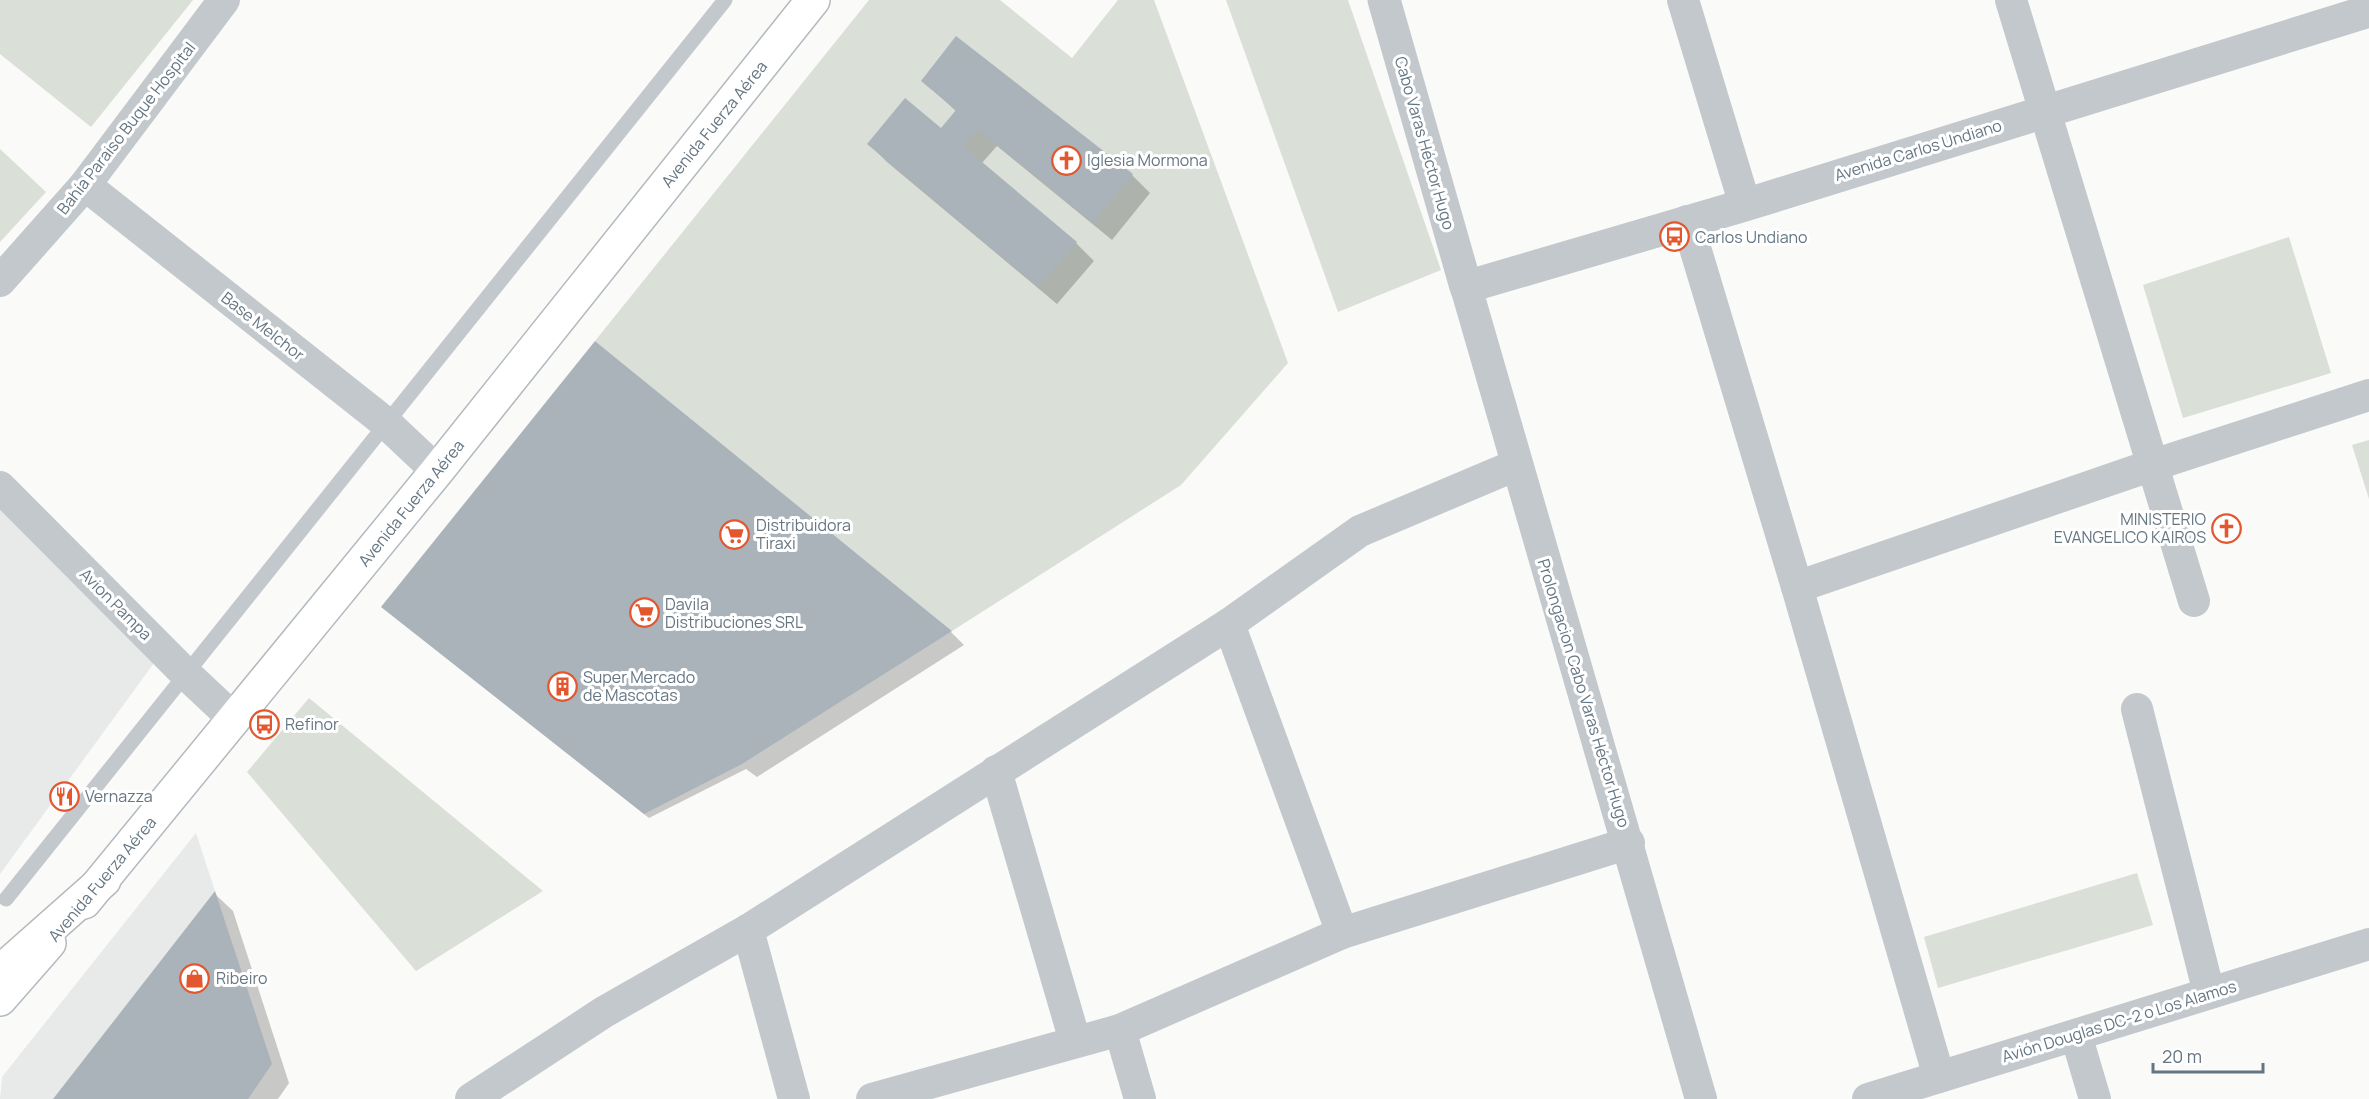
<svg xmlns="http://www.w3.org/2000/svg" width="2369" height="1099" font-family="Manrope,sans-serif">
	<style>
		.built { fill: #e8e9e9 }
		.green { fill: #dadfd7 }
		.shadow { fill: #0003 }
		.building { fill: #aab3b9 }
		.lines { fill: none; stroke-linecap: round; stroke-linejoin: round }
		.secondary-casing { stroke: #b3babf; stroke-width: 36 }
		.primary-casing { stroke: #b5babe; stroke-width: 36 }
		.service { stroke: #c3c8cc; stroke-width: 15 }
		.minor { stroke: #c3c8cc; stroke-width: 32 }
		.tertiary { stroke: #c3c8cc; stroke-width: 33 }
		.secondary { stroke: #fff; stroke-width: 33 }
		.primary { stroke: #fff; stroke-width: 33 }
		.labels { text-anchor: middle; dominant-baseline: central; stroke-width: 6; stroke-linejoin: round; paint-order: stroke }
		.street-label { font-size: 16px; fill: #657683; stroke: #fff }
		.poi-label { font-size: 16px; fill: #657683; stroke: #fff; text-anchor: start }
	</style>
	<rect width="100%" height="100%" fill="#fafaf8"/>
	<g class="built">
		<polygon points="0,508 154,663 0,874"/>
		<polygon points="196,833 215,891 53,1099 0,1099 2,1077"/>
	</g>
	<g class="green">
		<polygon points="0,0 193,0 91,127 0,54"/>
		<polygon points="869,0 1000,0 1072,58 1118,0 1154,0 1288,363 1181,485 952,631 595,341"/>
		<polygon points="1226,0 1348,0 1441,270 1338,312"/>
		<polygon points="0,149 46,192 0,242"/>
		<polygon points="2289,237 2331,373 2183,418 2143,285"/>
		<polygon points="2369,440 2369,499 2352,445"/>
		<polygon points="309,698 543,891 416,971 247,772"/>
		<polygon points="2137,873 2153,925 1938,988 1924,937"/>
	</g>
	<g class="shadow">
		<polygon points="956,39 1132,175 1150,193 1112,240 997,146 981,164 1076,243 1094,261 1057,304 887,162 869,144 941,130 957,112 923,81"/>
		<polygon points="387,611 951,632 964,645 757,777 746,769 649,818"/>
		<polygon points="215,894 233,911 289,1083 278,1099 55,1099"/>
	</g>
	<g class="building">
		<polygon points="956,36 1133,174 1093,223 978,129 963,146 1077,242 1038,287 867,144 905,98 941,128 956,110 921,81"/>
		<polygon points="595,341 952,631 742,764 644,814 381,607"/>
		<polygon points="215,891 272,1064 248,1099 53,1099"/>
	</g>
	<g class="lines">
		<defs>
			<g id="secondary">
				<polyline points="84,902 437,471 813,0"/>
				<polyline points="0,999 49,943"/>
			</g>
			<polyline id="primary" points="0,972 104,880"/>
		</defs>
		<use href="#secondary" class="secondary-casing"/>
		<use href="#primary" class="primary-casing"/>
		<polyline class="service" points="6,899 725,0"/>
		<g class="minor">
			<polyline points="1683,0 1745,205"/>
			<polyline points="2011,0 2194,601"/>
			<polyline points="85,185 386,423 437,471"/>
			<polyline points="1687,221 1797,587 1939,1077"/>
			<polyline points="0,281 85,185 224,0"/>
			<path d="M 1466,287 C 1542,558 1625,828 1701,1099"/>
			<polyline points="0,487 187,675 234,719"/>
			<polyline points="1797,587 2138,470 2369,395"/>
			<polyline points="1229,624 1342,933"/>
			<polyline points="2137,709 2209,993"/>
			<polyline points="996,771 1075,1041"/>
			<polyline points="748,930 794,1099"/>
			<polyline points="1120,1030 1140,1099"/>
			<polyline points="2076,1035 2095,1099"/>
			<polyline points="471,1099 604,1012 748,930 1229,624 1360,531 1516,465"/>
			<polyline points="872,1099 1120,1030 1342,933 1629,843"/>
			<polyline points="1868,1099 2369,944"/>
		</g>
		<polyline class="tertiary" points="1384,0 1466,287 1745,205 2369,11"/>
		<use href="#secondary" class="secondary"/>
		<use href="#primary" class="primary"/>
	</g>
	<defs>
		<symbol id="church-ring" viewBox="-11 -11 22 22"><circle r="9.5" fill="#fff" stroke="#e4572e" stroke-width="1.5"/><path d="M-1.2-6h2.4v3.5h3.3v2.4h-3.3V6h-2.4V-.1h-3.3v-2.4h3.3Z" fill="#e4572e"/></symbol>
		<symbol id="bus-ring" viewBox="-11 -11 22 22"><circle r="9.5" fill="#fff" stroke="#e4572e" stroke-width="1.5"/><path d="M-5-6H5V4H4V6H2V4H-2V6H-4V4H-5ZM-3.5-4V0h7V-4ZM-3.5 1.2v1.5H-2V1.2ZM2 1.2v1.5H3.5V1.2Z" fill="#e4572e"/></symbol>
		<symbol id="supermarket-ring" viewBox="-11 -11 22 22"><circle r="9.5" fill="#fff" stroke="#e4572e" stroke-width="1.5"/><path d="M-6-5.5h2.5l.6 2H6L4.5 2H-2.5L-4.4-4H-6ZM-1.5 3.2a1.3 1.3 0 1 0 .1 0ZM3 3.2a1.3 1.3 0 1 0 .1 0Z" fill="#e4572e"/></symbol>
		<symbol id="building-ring" viewBox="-11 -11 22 22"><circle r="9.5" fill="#fff" stroke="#e4572e" stroke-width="1.5"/><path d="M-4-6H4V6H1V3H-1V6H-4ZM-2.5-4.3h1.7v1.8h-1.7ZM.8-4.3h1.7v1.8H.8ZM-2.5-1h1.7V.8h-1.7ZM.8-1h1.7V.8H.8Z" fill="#e4572e"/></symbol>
		<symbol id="restaurant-ring" viewBox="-11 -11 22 22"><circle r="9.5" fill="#fff" stroke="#e4572e" stroke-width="1.5"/><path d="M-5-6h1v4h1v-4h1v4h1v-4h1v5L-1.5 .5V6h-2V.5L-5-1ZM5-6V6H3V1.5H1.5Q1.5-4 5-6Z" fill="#e4572e"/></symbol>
		<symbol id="shop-ring" viewBox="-11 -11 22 22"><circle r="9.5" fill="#fff" stroke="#e4572e" stroke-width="1.5"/><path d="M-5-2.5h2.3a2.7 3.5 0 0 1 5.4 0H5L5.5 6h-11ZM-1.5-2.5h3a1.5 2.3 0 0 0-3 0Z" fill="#e4572e"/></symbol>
	</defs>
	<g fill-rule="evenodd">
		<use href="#church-ring" x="1050" y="144" width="33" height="33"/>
		<use href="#bus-ring" x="1658" y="220" width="33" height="33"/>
		<use href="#church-ring" x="2210" y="512" width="33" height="33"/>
		<use href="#supermarket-ring" x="718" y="518" width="33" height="33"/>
		<use href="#supermarket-ring" x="628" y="596" width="33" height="33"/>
		<use href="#building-ring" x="546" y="670" width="33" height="33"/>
		<use href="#bus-ring" x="248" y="708" width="33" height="33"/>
		<use href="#restaurant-ring" x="48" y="780" width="33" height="33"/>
		<use href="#shop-ring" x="178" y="962" width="33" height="33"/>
	</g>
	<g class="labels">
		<g class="street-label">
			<text transform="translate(714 124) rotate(-51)">Avenida Fuerza Aérea</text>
			<text transform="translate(126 128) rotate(-52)">Bahía Paraiso Buque Hospital</text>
			<text transform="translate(1425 143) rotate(74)">Cabo Varas Héctor Hugo</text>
			<text transform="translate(1918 150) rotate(-17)">Avenida Carlos Undiano</text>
			<text transform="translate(263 326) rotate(38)">Base Melchor</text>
			<text transform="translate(411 503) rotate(-51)">Avenida Fuerza Aérea</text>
			<text transform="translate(116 604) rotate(45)">Avion Pampa</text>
			<text transform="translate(1584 693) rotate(73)">Prolongacion Cabo Varas Héctor Hugo</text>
			<text transform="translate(102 879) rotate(-50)">Avenida Fuerza Aérea</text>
			<text transform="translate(2119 1021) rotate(-17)">Avión Douglas DC-2 o Los Alamos</text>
		</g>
		<g class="poi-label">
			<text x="1087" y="160">Iglesia Mormona</text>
			<text x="1695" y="237">Carlos Undiano</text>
			<text x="2206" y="519" text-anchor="end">MINISTERIO<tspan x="2206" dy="18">EVANGELICO KAIROS</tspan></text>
			<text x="756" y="525">Distribuidora<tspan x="756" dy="18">Tiraxi</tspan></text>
			<text x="665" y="604">Davila<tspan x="665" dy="18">Distribuciones SRL</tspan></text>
			<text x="583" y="677">Super Mercado<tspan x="583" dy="18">de Mascotas</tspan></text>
			<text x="285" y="724">Refinor</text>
			<text x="85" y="796">Vernazza</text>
			<text x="216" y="978">Ribeiro</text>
		</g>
	</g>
	<path d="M2153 1063v9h110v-9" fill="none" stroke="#657683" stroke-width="3"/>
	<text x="2162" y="1063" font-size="18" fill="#657683" stroke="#ffffff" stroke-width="4.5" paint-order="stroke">20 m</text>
</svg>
